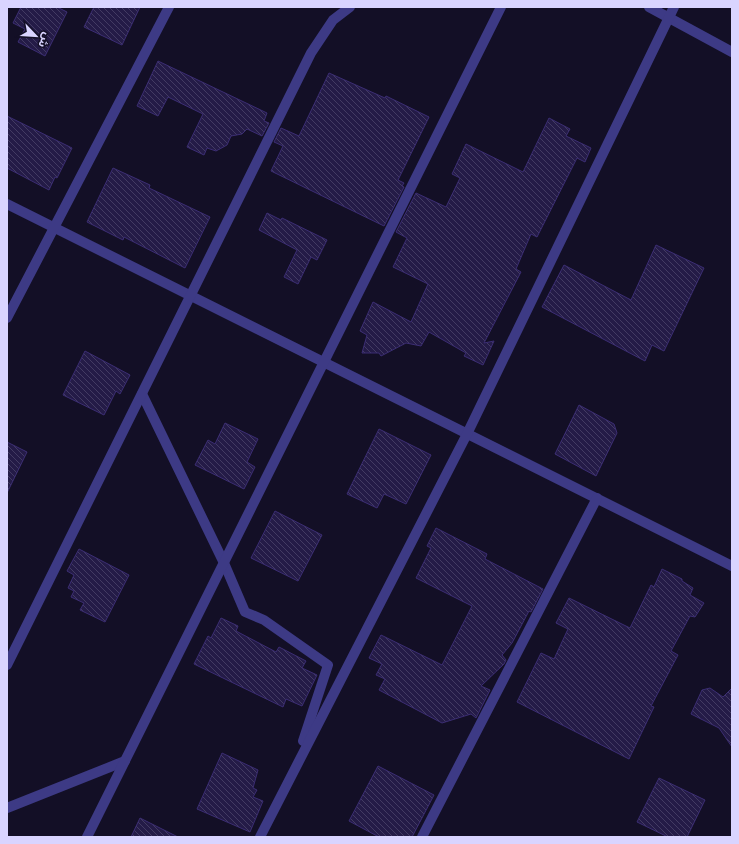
<svg xmlns="http://www.w3.org/2000/svg" width="739" height="844" font-family="Jost,'Noto Sans Arabic',sans-serif">
	<style>
		.building { fill: url(#building-back-hatch); stroke: #3b2d73 }
		.lines { fill: none; stroke-linecap: round; stroke-linejoin: round }
		.street { stroke: #3d3a85; stroke-width: 10 }
	</style>
	<defs>
		<pattern id="building-back-hatch" width="6" height="6" patternUnits="userSpaceOnUse"><rect width="6" height="6" fill="#241b47"/><path d="M-1 5l2 2M0 0l6 6M5-1l2 2" fill="none" stroke="#433b63"/></pattern>
	</defs>
	<rect width="100%" height="100%" fill="#130f26"/>
	<g class="building">
		<polygon points="21,7 57,7 67,12 45,56 18,42 25,29 13,23"/>
		<polygon points="94,7 140,7 122,45 84,27"/>
		<polygon points="158,61 267,113 264,121 269,123 262,136 247,129 242,134 231,136 227,145 216,151 207,148 204,155 187,147 203,114 168,97 158,116 137,106"/>
		<polygon points="329,73 385,98 386,96 429,117 398,180 404,183 402,186 404,187 384,226 271,171 283,146 274,142 281,128 299,136"/>
		<polygon points="7,116 72,148 57,178 55,177 49,190 7,168"/>
		<polygon points="549,118 570,129 566,136 591,148 585,162 577,158 537,237 531,234 516,269 521,272 484,343 494,341 483,365 464,356 466,353 429,332 421,346 406,343 381,356 379,353 362,353 367,335 360,331 373,302 411,322 428,284 393,267 407,238 396,232 416,193 446,207 460,178 452,174 466,144 523,172"/>
		<polygon points="113,168 150,185 149,188 210,217 185,268 124,237 123,240 87,222"/>
		<polygon points="267,213 281,220 282,218 327,240 317,260 311,257 298,284 284,277 297,250 259,230"/>
		<polygon points="656,245 704,268 664,351 652,345 645,361 542,307 564,265 631,300"/>
		<polygon points="85,351 130,375 120,394 116,391 104,415 63,395"/>
		<polygon points="579,405 614,424 617,433 596,476 555,454"/>
		<polygon points="225,423 258,439 247,462 255,467 244,489 195,465 208,440 215,444"/>
		<polygon points="379,429 431,455 406,504 384,494 377,508 347,494"/>
		<polygon points="7,442 27,452 7,493"/>
		<polygon points="275,511 322,535 298,581 251,558"/>
		<polygon points="436,528 487,554 485,559 543,589 531,612 529,611 512,643 502,655 506,660 504,664 481,686 490,690 476,718 471,714 442,723 379,690 385,679 376,675 382,664 369,658 381,635 442,665 472,606 416,578 431,548 427,546"/>
		<polygon points="79,549 129,575 105,622 80,610 84,603 71,597 74,591 68,588 74,575 67,571"/>
		<polygon points="662,569 682,579 682,581 693,588 690,595 704,603 695,617 690,616 671,651 678,655 651,706 654,707 629,759 517,702 541,653 554,659 568,629 556,623 569,598 630,628 651,585 654,587"/>
		<polygon points="221,618 238,626 236,631 276,652 279,647 306,661 302,668 317,675 302,706 286,699 283,707 194,664 208,636 211,638"/>
		<polygon points="710,688 723,697 732,688 732,747 719,728 691,714 702,690"/>
		<polygon points="222,753 258,770 253,788 257,790 253,797 263,801 250,832 197,809"/>
		<polygon points="378,766 434,795 412,837 379,837 349,821"/>
		<polygon points="659,778 705,800 687,837 668,837 637,822"/>
		<polygon points="140,818 178,837 131,837"/>
	</g>
	<g class="lines">
		<g class="street">
			<polyline points="649,7 732,52"/>
			<polyline points="7,204 732,566"/>
			<polyline points="7,318 169,7"/>
			<polyline points="142,394 224,563 245,612 264,620 328,665 303,741"/>
			<polyline points="7,665 311,53 333,20 350,7"/>
			<polyline points="7,808 125,761"/>
			<polyline points="87,837 501,7"/>
			<polyline points="260,837 467,434 674,7"/>
			<polyline points="422,837 597,498"/>
		</g>
	</g>
	<rect width="739" height="844" fill="none" stroke="#d9d4ff" stroke-width="16"/>
	<g transform="translate(36 36) rotate(115)" stroke="#130f26" stroke-width="3" paint-order="stroke">
	<path d="M0-3L7 15L0 10L-7 15Z" fill="#d9d4ff"/>
	<text y="-6" font-size="11" font-weight="bold" text-anchor="middle" fill="#d9d4ff">ش</text>
	</g>
</svg>
